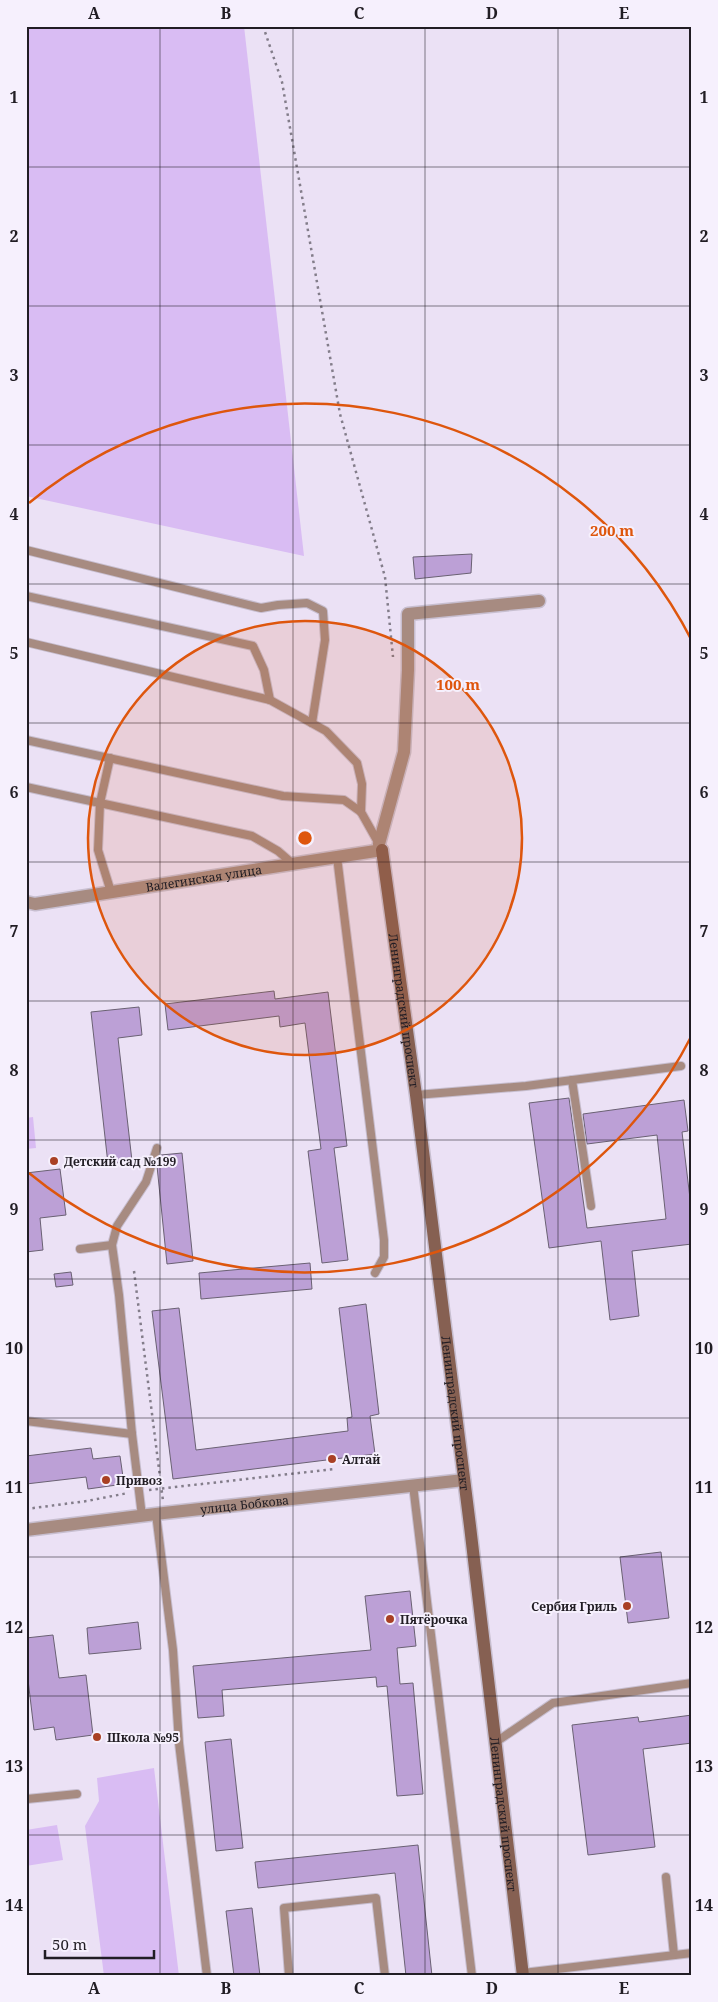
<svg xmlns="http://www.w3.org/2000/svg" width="718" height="2002" font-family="'Noto Serif',serif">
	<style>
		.green { fill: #d9bcf3 }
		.building { fill: #bca0d6; stroke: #6a6173 }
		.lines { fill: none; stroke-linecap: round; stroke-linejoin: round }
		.lane-casing { stroke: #c7becf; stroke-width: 10 }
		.street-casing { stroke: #c7becf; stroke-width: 15 }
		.secondary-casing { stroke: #c7becf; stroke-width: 15 }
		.path { stroke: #837d8a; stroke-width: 2.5; stroke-dasharray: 2.5 4; stroke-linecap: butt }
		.lane { stroke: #a78b81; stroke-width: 8 }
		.street { stroke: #a78b81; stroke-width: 12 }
		.secondary { stroke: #866052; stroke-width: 12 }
		.grid { fill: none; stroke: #211d24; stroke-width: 1; stroke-opacity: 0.55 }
		.ring { fill: none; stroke: #de560d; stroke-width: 2.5 }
		.poi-dot { fill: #a94024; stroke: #f6f0fd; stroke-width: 2 }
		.labels { text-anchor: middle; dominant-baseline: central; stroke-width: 4; stroke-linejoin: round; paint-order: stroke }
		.street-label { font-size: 12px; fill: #211d24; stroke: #f6f0fd }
		.poi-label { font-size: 12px; font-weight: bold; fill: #211d24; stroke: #f6f0fd; text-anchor: start }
		.centre { fill: #de560d; stroke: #f6f0fd; stroke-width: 2.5 }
		.ring-label { font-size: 15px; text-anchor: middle; font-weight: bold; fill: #de560d; stroke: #f6f0fd; stroke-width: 4; stroke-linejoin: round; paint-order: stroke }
		.neatline { fill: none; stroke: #211d24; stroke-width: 2 }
		.grid-label { font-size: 16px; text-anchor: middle; font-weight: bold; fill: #211d24 }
	</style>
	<rect width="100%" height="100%" fill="#ebe1f5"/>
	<g class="green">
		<polygon points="26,26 244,26 304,556 26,496"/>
		<polygon points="33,1117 36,1148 26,1149 26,1118"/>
		<polygon points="154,1768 179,1976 104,1976 85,1826 99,1801 97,1778"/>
		<polygon points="57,1825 63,1860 26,1866 26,1830"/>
	</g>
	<g class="building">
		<polygon points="472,554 471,573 415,579 413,557"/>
		<polygon points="274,991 275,999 328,992 347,1146 334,1148 348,1260 322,1263 308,1151 321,1149 305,1023 280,1027 279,1016 168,1030 165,1004"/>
		<polygon points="139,1007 142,1035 118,1038 132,1161 108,1164 91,1012"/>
		<polygon points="569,1098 587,1228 666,1219 657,1135 587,1144 583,1114 684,1100 688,1131 682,1132 692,1215 692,1244 632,1251 639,1316 610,1320 601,1241 549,1248 529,1103"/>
		<polygon points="182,1153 193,1261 167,1264 157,1166 161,1155"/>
		<polygon points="60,1169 66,1215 40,1218 43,1250 26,1252 26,1173"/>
		<polygon points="310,1263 312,1289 201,1299 199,1273"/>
		<polygon points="71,1272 73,1285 56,1287 54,1274"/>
		<polygon points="366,1304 379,1414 370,1416 375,1454 173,1479 152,1311 179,1308 196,1450 348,1431 347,1418 352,1417 339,1308"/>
		<polygon points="91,1448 93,1459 120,1456 124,1484 88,1489 86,1477 26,1484 26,1456"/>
		<polygon points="661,1552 669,1618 628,1623 620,1557"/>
		<polygon points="410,1591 416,1646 397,1648 400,1684 413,1683 423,1794 397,1796 387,1686 377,1687 376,1677 222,1690 224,1716 198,1718 193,1666 371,1650 365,1596"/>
		<polygon points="138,1622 141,1649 89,1654 87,1628"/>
		<polygon points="53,1635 59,1678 86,1675 93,1735 56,1740 54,1727 34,1730 26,1663 26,1638"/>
		<polygon points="692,1715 692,1743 643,1749 655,1847 588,1855 572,1725 638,1717 639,1722"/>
		<polygon points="231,1739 243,1848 216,1851 205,1742"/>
		<polygon points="418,1845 432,1976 406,1976 395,1873 258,1888 255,1862"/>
		<polygon points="252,1908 260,1976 234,1976 226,1911"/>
	</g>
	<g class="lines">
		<defs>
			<g id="lane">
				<polyline points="26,550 261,608 278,605 307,603 323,611 325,640 312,723"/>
				<polyline points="26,596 253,646 264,670 270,700"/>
				<polyline points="26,642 270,700 326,731 357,763 362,784 361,812"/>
				<polyline points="26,740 283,796 344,800 361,812 379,844"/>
				<polyline points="110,758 100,803 98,850 111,892"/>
				<polyline points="26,787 252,836 278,851 293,864"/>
				<polyline points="337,857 384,1240 384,1257 375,1273"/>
				<polyline points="572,1080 591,1206"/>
				<polyline points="416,1095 526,1086 681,1066"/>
				<polyline points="80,1249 112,1245"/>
				<polyline points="26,1421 132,1434"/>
				<polyline points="413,1485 472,1976"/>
				<polyline points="156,1514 173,1650 179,1743 207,1976"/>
				<polyline points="142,1516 132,1434 119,1295 112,1245 117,1226 146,1182 157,1148"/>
				<polyline points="496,1742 553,1703 692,1683"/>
				<polyline points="27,1799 77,1794"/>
				<polyline points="666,1877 674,1955"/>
				<polyline points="523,1973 692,1953"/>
				<polyline points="289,1976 284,1908 376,1898 385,1976"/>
			</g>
			<g id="street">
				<polyline points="379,844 404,752 408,670 408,614 539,601"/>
				<path id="s1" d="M 26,902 L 35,904 L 382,850"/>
				<path id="s2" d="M 26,1530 L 164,1513 L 464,1480"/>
			</g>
			<g id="secondary">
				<path id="s3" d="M 382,850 L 416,1095 L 470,1526 L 523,1976"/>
			</g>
		</defs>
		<use href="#lane" class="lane-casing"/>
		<use href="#street" class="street-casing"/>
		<use href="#secondary" class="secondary-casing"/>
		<g class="path">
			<polyline points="263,26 282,82 340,414 385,577 393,657"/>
			<polyline points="134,1271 163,1501"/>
			<polyline points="149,1490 334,1469"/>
			<polyline points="26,1509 87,1501 128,1493"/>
		</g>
		<use href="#lane" class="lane"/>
		<use href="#street" class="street"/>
		<use href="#secondary" class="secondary"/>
	</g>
	<path class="grid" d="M 160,26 L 160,1976M 293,26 L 293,1976M 425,26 L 425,1976M 558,26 L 558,1976M 26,167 L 692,167M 26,306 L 692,306M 26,445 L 692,445M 26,584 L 692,584M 26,723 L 692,723M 26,862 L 692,862M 26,1001 L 692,1001M 26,1140 L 692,1140M 26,1279 L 692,1279M 26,1418 L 692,1418M 26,1557 L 692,1557M 26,1696 L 692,1696M 26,1835 L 692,1835"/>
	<circle cx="305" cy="838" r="217" fill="#de560d" fill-opacity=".12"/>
	<g class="ring">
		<circle cx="305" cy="838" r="217"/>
		<path d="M692 1035A434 434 0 0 1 29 1173M29 503A434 434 0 0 1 692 641"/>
	</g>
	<g class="poi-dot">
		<circle cx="54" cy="1161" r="5"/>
		<circle cx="332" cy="1459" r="5"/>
		<circle cx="106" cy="1480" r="5"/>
		<circle cx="627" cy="1606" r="5"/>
		<circle cx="390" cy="1619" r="5"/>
		<circle cx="97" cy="1737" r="5"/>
	</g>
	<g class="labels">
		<g class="street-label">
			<text stroke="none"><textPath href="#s1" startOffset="180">Валегинская улица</textPath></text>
			<text stroke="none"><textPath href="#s3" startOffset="162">Ленинградский проспект</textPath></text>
			<text stroke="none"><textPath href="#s3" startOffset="568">Ленинградский проспект</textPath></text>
			<text stroke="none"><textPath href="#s2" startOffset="220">улица Бобкова</textPath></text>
			<text stroke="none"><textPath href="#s3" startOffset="972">Ленинградский проспект</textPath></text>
		</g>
		<g class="poi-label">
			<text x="64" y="1161">Детский сад №199</text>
			<text x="342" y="1459">Алтай</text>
			<text x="116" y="1480">Привоз</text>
			<text x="617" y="1606" text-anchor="end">Сербия Гриль</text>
			<text x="400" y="1619">Пятёрочка</text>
			<text x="107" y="1737">Школа №95</text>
		</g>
	</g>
	<circle cx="305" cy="838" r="8" class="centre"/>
	<g class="ring-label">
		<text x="612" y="536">200 m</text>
		<text x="458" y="690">100 m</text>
	</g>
	<rect width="718" height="2002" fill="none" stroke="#f6f0fd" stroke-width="55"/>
	<path d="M45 1950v8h109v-8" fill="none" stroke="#211d24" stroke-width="2.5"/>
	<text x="52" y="1950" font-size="15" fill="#211d24" stroke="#f6f0fd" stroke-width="4" paint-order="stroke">50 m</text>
	<rect x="28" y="28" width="662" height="1946" class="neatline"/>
	<g class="grid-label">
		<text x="94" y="19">A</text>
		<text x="226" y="19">B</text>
		<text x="359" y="19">C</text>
		<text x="492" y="19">D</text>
		<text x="624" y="19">E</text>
		<text x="14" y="103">1</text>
		<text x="704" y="103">1</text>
		<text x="14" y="242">2</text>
		<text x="704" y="242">2</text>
		<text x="14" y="381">3</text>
		<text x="704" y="381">3</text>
		<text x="14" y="520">4</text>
		<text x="704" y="520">4</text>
		<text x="14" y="659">5</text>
		<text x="704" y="659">5</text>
		<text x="14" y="798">6</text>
		<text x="704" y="798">6</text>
		<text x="14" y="937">7</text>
		<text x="704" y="937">7</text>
		<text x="14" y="1076">8</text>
		<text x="704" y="1076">8</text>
		<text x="14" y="1215">9</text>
		<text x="704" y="1215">9</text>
		<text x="14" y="1354">10</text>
		<text x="704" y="1354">10</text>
		<text x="14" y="1493">11</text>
		<text x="704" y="1493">11</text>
		<text x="14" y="1633">12</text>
		<text x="704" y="1633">12</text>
		<text x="14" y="1772">13</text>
		<text x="704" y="1772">13</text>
		<text x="14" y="1911">14</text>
		<text x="704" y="1911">14</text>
		<text x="94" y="1994">A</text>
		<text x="226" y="1994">B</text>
		<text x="359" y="1994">C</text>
		<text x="492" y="1994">D</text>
		<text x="624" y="1994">E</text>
	</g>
</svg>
